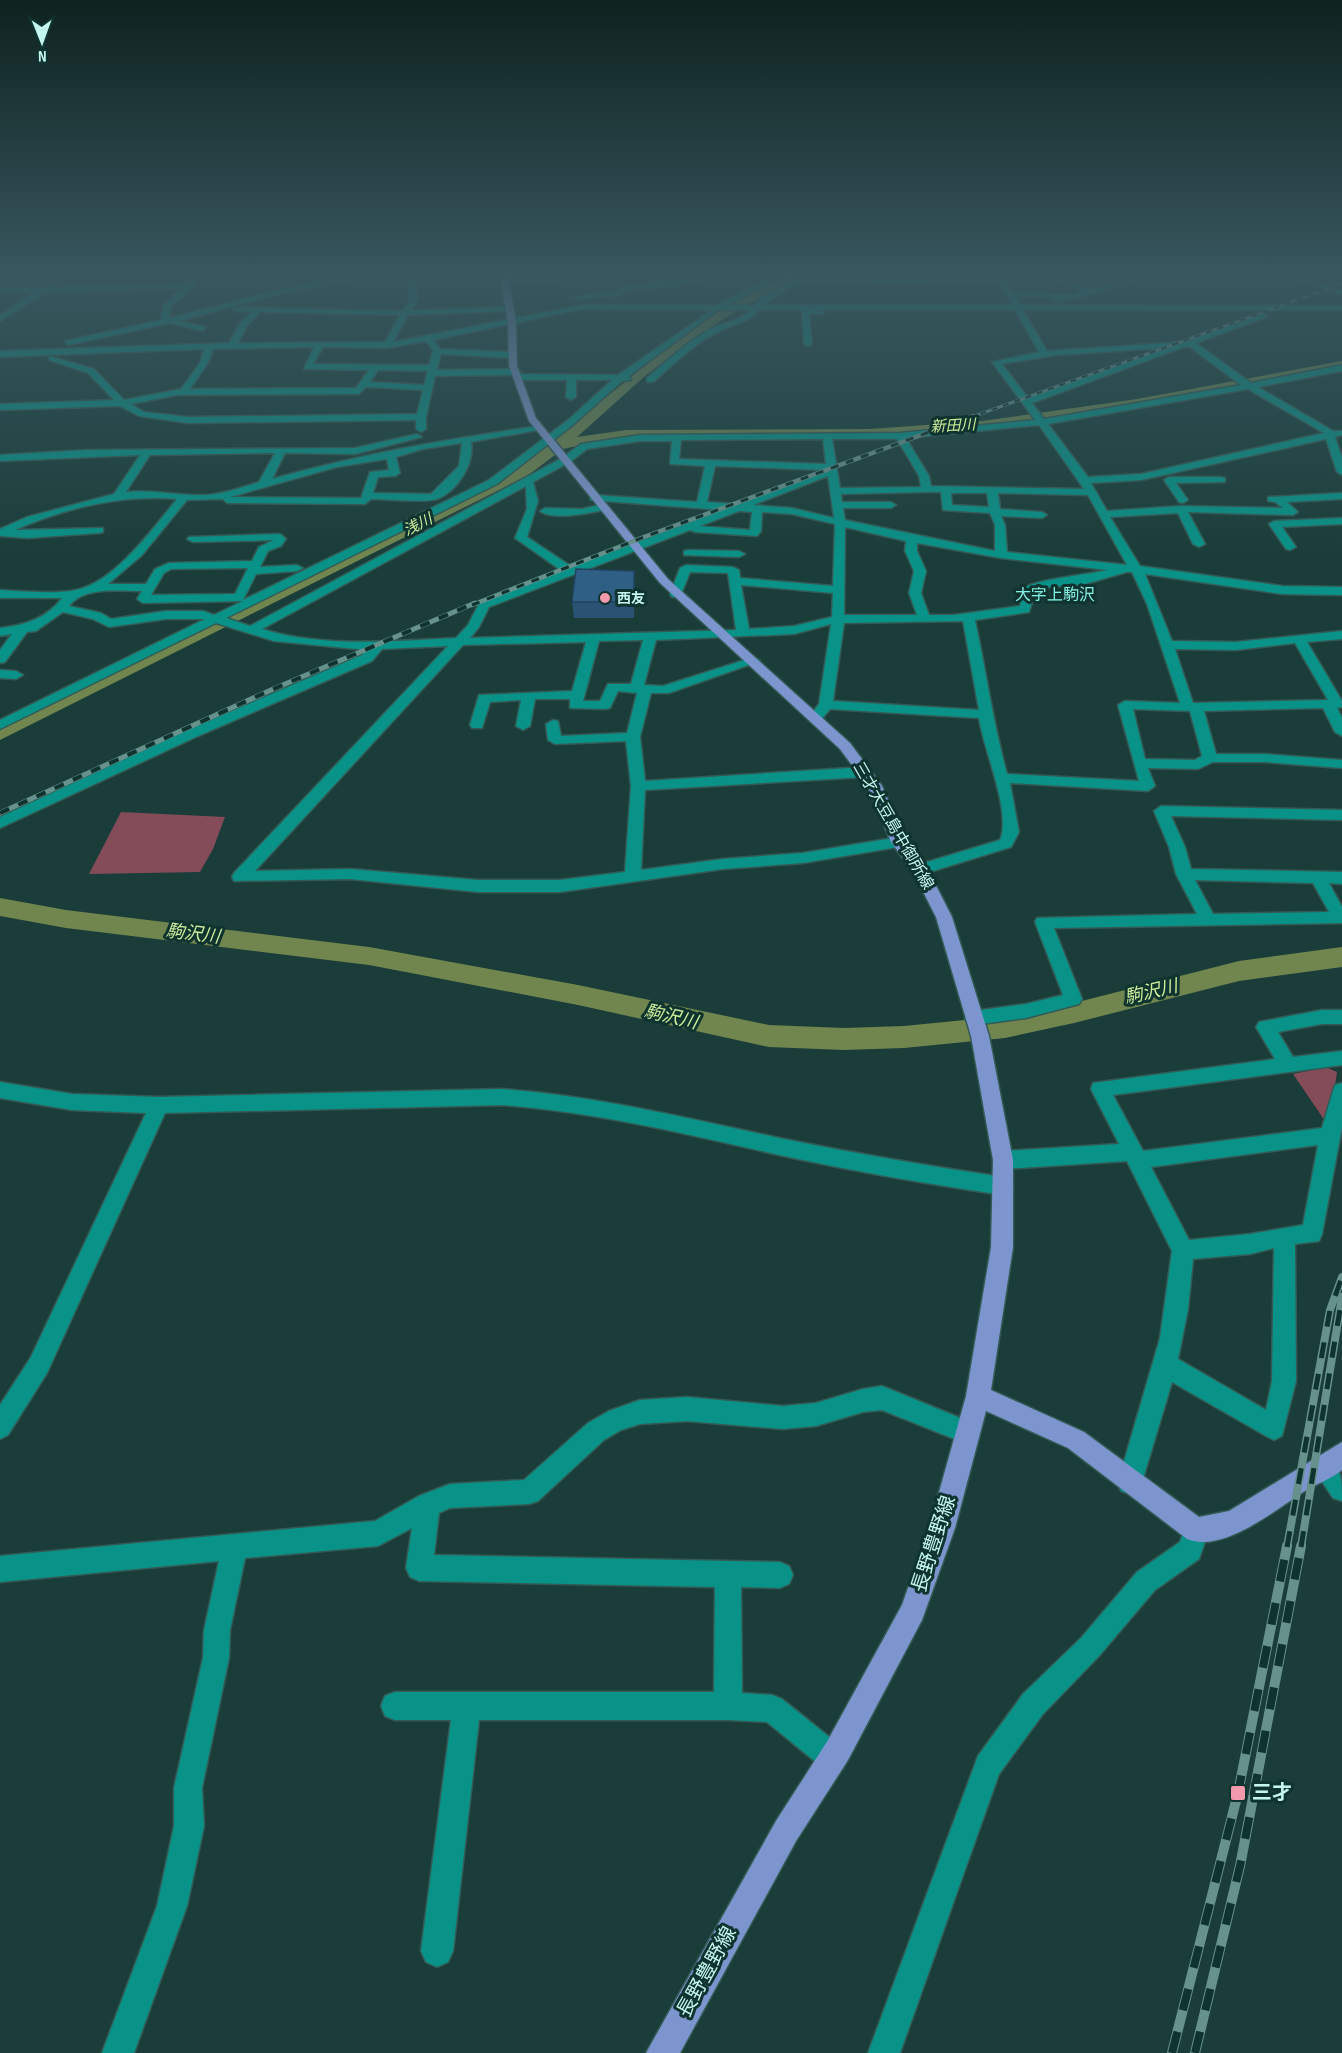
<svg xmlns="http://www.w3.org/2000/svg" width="1342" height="2053" font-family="'Sofia Sans Condensed','Noto Sans JP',sans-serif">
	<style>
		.green { fill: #844b58 }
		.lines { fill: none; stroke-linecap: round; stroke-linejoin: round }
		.canal { fill: #71864f; fill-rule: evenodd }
		.river { fill: #71864f; fill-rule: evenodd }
		.minor-casing { stroke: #335b56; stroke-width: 3 }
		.major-casing { stroke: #335b56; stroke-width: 3 }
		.minor { fill: #099287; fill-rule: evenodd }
		.major { fill: #7d95ce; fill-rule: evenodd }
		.rail-far4-casing { stroke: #67918c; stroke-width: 3 }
		.rail-far3-casing { stroke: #67918c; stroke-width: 4.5 }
		.rail-far2-casing { stroke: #67918c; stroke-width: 5 }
		.rail-far1-casing { stroke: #67918c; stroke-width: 8 }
		.rail-casing { stroke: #67918c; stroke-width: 10 }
		.rail-far4 { stroke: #0f332f; stroke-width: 2; stroke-dasharray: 6; stroke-linecap: butt }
		.rail-far3 { stroke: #0f332f; stroke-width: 3; stroke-dasharray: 8; stroke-linecap: butt }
		.rail-far2 { stroke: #0f332f; stroke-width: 4; stroke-dasharray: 10; stroke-linecap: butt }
		.rail-far1 { stroke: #0f332f; stroke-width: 5; stroke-dasharray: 16; stroke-linecap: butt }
		.rail { stroke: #0f332f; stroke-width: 8; stroke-dasharray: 22; stroke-linecap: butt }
		.wall { fill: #295273 }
		.shaded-wall { fill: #22425e }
		.building { fill: #305f86; stroke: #22425e; stroke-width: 1.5 }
		.poi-dot { fill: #f29aad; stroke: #0f332f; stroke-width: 2 }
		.labels { text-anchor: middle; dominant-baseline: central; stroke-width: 6; stroke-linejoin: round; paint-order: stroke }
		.far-poi-label { font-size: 14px; font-weight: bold; fill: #c4f6ef; stroke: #0f332f; text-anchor: start }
		.far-water-label { font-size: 15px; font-style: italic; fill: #cded9a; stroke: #0f332f }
		.far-quarter-label { font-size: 16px; fill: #83f1e4; stroke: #0f332f }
		.street-label { font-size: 16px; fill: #c4f6ef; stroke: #0f332f }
		.water-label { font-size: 18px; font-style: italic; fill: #cded9a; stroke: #0f332f }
		.near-street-label { font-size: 20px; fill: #c4f6ef; stroke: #0f332f }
		.near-poi-label { font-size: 20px; font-weight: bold; fill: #c4f6ef; stroke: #0f332f; text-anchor: start }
	</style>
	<rect width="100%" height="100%" fill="#1a3d39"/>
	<g class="green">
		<polygon points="121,812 225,817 213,849 200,872 89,874"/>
		<polygon points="1326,1067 1337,1072 1330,1118 1323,1118 1293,1074"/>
	</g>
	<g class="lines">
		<polygon class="canal" points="196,271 202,271 189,285 165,288 162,286 185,282"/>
		<g class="river">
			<polygon points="797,271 811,271 737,310 689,342 645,376 577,437 626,430 870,429 982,421 1137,399 1342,361 1342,369 1085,416 982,430 870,437 642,438 594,442 563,449 527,476 0,740 0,726 517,470 681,336 729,305"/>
			<polygon points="0,898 66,910 369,947 578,985 769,1025 844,1028 904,1026 1005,1016 1074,1003 1239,961 1342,947 1342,967 1239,981 1074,1023 1005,1038 904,1048 844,1050 769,1047 578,1005 369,965 66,928 0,916"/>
		</g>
		<defs>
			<g id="minor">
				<path d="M 198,271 L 206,271 L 193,288 L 171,306 L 169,318 L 290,287 L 356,276 L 370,271 L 486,271 L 414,277 L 418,299 L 411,310 L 510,307 L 514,309 L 510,311 L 408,315 L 393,342 L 582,305 L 718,305 L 781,271 L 791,271 L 729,305 L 754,305 L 761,297 L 800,277 L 803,281 L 996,278 L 992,271 L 1000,271 L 1012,292 L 1072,295 L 1084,291 L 1032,271 C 1053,271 1070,285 1090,289 C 1103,291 1150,271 1172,271 L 1057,303 L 1053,301 L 1059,298 L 1015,296 L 1020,305 L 1342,306 L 1342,310 L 1023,310 L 1047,351 L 1182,342 L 1264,313 L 1267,317 L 1196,343 L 1251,383 L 1342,365 L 1342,371 L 1258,387 L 1333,431 L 1342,431 L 1342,435 L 1335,437 L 1342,457 L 1342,475 L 1337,472 L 1326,439 L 1141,480 L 1091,483 L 1107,511 L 1181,506 L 1283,508 L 1275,502 L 1268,501 L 1268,497 L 1342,493 L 1342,499 L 1287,502 L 1298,512 L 1293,515 L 1188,512 L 1205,544 L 1199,547 L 1193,544 L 1178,513 L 1110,517 L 1140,566 L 1282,586 L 1342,587 L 1342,595 L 1282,594 L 1145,574 L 1172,641 L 1236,642 L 1342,631 L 1342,639 L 1307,642 L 1342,701 L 1342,707 L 1337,708 L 1342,718 L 1342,736 L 1335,732 L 1323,708 L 1204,711 L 1216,754 L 1265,754 L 1342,760 L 1342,768 L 1265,762 L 1213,762 L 1198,769 L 1148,768 L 1155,786 L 1148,791 L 1010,783 L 1019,832 L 1011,847 L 920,875 L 914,874 L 912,870 L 914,866 L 1000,840 C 1012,813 983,748 979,718 L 830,709 L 820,721 L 810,721 L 808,718 L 819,704 L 831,624 L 794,634 L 656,640 L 644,685 L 663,686 L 754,657 L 760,661 L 669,693 L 651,693 L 640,737 L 645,781 L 865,767 L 872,772 L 865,777 L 645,790 L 641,870 L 723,859 L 803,853 L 899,837 L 907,842 L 904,846 L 803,863 L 723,869 L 560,892 L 478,892 L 350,879 L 234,881 L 232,877 L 234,873 L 448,646 L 382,649 L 372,661 L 198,736 L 0,828 L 0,817 L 188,730 L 362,655 L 367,650 L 274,641 L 216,623 L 0,729 L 0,720 L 205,619 L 166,619 L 109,627 L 93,619 L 63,612 L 36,631 L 27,632 L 5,662 L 0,663 L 0,650 L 12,634 L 0,636 L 0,628 C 25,625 46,619 62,598 L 0,598 L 0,590 C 23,591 47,594 70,591 C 112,587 152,529 177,499 C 123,494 65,508 15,530 L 103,528 L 103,532 L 99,533 L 28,538 L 0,536 L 0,529 L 27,517 L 114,494 L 140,455 L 0,461 L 0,455 L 87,450 L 355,448 L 417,434 L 422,437 L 355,454 L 285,453 L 272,479 C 360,454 449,439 539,426 L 544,429 L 471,442 C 475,463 458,491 437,499 C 428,503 384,499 371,499 L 365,504 L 227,503 L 223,499 L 187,500 L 142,555 L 108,584 L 146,584 L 155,569 L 169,563 L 252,561 L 259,547 L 274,540 L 193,542 L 187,539 L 189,537 L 280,534 L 286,539 L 281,546 L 268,551 L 260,567 L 297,565 L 303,568 L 297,571 L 256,574 L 243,600 L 489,480 L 568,420 L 612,380 L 576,380 L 576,397 L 571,400 L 566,397 L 567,380 L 518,380 L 514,377 L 517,375 L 435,376 L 426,417 L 426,429 L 421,432 L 416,429 L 416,420 L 188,423 L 139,416 L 120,406 L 0,410 L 0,404 L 114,400 L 88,373 L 49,360 L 49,356 L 94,369 L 124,400 L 181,389 L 200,363 L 204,349 L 0,357 L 0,351 L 229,343 L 240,323 L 251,312 L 233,311 L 236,307 L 403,311 L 410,299 L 407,277 L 378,273 L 358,280 L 291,291 L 179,321 L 206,327 L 203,331 L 170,323 L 68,345 L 65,341 L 161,320 L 163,305 L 182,288 L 46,292 L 0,321 L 0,315 L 35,292 L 0,292 L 0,288 L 188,284 ZM 999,282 L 1012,305 L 763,305 L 794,285 ZM 582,309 L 712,310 L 618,375 L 518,374 L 521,372 L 517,369 L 437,370 L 441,354 L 511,358 L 515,355 L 511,352 L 440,349 L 434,340 ZM 718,310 L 750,310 C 739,322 726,321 712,328 C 688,341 667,361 647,378 L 647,382 L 653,382 C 674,364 694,344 718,332 C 735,322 744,326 759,310 L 802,310 L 804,344 L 808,346 L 812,344 L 809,314 L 824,314 L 821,310 L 1015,310 L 1039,352 L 992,362 L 1035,420 L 900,433 L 640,435 L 581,444 L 562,458 L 250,626 L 226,618 L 497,484 L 574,424 L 622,381 L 631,380 L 629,376 ZM 260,312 L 400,315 L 385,342 L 238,343 L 247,326 ZM 426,341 L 433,351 L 429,365 L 313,364 L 323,347 L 387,348 ZM 314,347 L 304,369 L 369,370 L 356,388 L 190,389 L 208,363 L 213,349 ZM 1184,347 L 1190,347 L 1241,385 L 1044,419 L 1032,403 ZM 1166,348 L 1028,398 L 1002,364 L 1056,355 ZM 378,370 L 428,371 L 424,385 L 370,382 ZM 366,387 L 423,390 L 417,414 L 188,417 L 144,412 L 131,404 L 177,395 L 359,394 ZM 1248,389 L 1324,433 L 1141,474 L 1088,477 L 1048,424 ZM 1039,425 L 1084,489 L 931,486 L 929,476 L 906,438 ZM 823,439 L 826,464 L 679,459 L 681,440 ZM 832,439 L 897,439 L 919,476 L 921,487 L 840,488 ZM 640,441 L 672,441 L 670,464 L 705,466 L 697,502 L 595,495 L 590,498 L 591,500 L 722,510 L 572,567 L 527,537 L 538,501 L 533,482 L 570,462 L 587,449 ZM 462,443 L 459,466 L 431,494 L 373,493 L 378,477 L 395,476 L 400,473 L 396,457 L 423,449 ZM 275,453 L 259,482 C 242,487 224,494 205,495 C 179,496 153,489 126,492 L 150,455 ZM 387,459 L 389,470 L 370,472 L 361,498 L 230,497 L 337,467 ZM 715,466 L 826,470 L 736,504 L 707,502 ZM 828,476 L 834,518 L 792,508 L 753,505 ZM 526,486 L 527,509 L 515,538 L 562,571 L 480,602 L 468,625 L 456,638 C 391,641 324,648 262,629 ZM 926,492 L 941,492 L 943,510 L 990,513 L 995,525 L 995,551 L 845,520 L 843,508 L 891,508 L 896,505 L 891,502 L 842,502 L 841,494 ZM 951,493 L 987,493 L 989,507 L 952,505 ZM 998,493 L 1088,495 L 1127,565 L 1007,552 L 1005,525 L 1001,516 L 1042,518 L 1047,515 L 1042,512 L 1000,509 ZM 739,511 L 752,512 L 750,530 L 700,526 ZM 762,512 L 792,514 L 835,524 L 833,586 L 740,578 L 739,570 L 733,567 L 686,565 L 680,568 L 670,594 L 672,597 L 680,597 L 690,572 L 728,573 L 736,630 L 470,638 L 479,627 L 489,607 L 690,530 L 695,532 L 757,536 L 761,531 ZM 845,527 L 906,541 L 905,551 L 914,571 L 909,593 L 917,615 L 844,615 ZM 917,543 L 1001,558 L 1108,570 C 1092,574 1032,580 1025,588 C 1021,593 1021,600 1020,606 L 954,615 L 929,615 L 921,593 L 926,571 L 917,551 ZM 248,568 L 235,594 L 151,595 L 164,573 L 171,569 ZM 1127,572 L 1132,572 L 1147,604 L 1180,703 L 1125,701 L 1118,705 L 1139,781 L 1007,774 C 993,723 986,671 975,620 L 1029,612 L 1035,592 L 1039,588 L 1085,584 ZM 741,585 L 833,593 L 832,617 L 794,626 L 749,629 ZM 142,591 L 137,599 L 143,603 L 243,601 L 214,615 L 203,611 L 166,611 L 111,619 L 101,613 L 69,606 C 84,586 119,591 142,591 ZM 963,621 L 979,710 L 833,701 L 844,623 ZM 643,640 L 631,684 L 608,684 L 600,701 L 583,701 L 599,641 ZM 586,642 L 572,691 L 479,695 L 470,725 L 472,728 L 482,728 L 490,702 L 521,700 L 516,726 L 523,730 L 530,726 L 535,699 L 570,699 L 570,708 L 605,709 L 610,708 L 618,691 L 637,693 L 627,733 L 561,736 L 558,721 L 553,720 L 546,724 L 548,740 L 555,744 L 626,741 L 631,786 L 625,872 L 560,880 L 478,880 L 350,869 L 255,871 L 463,645 ZM 1295,643 L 1328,700 L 1193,703 L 1175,649 L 1236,650 ZM 1133,709 L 1190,711 L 1202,756 L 1195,760 L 1145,759 Z"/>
				<polygon points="566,271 574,271 564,281 504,282 500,280 562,277"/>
				<polygon points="657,271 665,271 660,283 728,273 742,275 665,287 624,290 621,295 578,299 574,297 617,291 620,286 652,284"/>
				<polygon points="1269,271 1280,271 1342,291 1342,295"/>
				<polygon points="1221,477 1225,478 1225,482 1176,483 1188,500 1183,503 1179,502 1164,480 1169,477"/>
				<path d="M 603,504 L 608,507 L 607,509 C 591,513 553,521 540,511 L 545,508 L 582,509 Z"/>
				<polygon points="1342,518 1342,524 1282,527 1296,547 1290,550 1286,549 1269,524 1274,521"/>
				<polygon points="688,550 739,551 745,554 739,557 684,555 684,551"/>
				<polygon points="0,670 16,671 23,675 16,679 0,678"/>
				<path d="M 1161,806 L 1342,810 L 1342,820 L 1171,816 L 1185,847 L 1191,869 L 1342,872 L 1342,884 L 1329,883 L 1342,907 L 1342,923 L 1054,928 L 1082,999 L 1079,1004 L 1026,1018 L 974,1025 L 968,1023 L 965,1018 L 968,1013 L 974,1011 L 1026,1004 L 1063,995 L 1035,922 L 1037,918 L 1197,914 L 1176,874 L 1169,847 L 1154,811 ZM 1195,880 L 1313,883 L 1329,912 L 1213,914 Z"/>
				<path d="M 1322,1010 L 1342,1010 L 1342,1024 L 1322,1024 L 1278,1032 L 1293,1057 L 1342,1051 L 1342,1065 L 1113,1095 L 1143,1151 L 1322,1128 L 1333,1091 L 1335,1085 L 1342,1083 L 1342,1127 L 1322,1234 L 1319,1241 L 1295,1244 L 1296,1381 L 1282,1436 L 1274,1440 L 1266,1436 L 1172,1382 L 1142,1482 L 1139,1491 L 1130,1494 L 1121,1491 L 1118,1482 L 1160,1338 L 1172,1251 L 1127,1161 L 1003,1169 L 996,1166 L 993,1160 L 996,1154 L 1003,1151 L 1119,1144 L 1091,1089 L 1093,1083 L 1275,1059 L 1256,1027 L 1259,1022 ZM 1318,1145 L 1303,1225 L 1250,1234 L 1189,1240 L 1151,1167 ZM 1274,1248 L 1272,1381 L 1266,1410 L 1178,1359 L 1188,1309 L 1193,1259 L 1250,1254 Z"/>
				<path d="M 0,1082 L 72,1094 L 159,1097 L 502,1089 C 596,1096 687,1118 779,1138 C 853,1153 928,1166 1003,1177 L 1010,1180 L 1013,1186 L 1010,1192 L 1003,1195 C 928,1184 853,1171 779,1155 C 687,1134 596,1112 502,1105 L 165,1113 L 47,1373 L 8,1435 L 0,1439 L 0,1405 L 31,1357 L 146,1113 L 72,1110 L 0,1098 Z"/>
				<polygon points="882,1386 975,1424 979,1432 975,1440 967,1444 882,1410 863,1412 816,1426 783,1429 687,1421 640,1424 621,1430 604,1440 538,1501 529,1504 450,1508 439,1513 434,1555 780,1562 789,1566 793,1575 789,1584 780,1588 741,1587 742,1693 772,1695 782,1699 843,1748 847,1758 843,1768 833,1772 823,1768 767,1722 728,1720 479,1720 453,1951 448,1962 437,1967 426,1962 421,1951 451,1720 395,1720 385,1716 381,1706 385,1696 395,1692 714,1692 715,1587 419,1581 410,1577 406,1568 412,1528 378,1546 245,1558 230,1630 229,1658 202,1788 204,1826 187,1906 134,2053 102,2053 157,1906 174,1826 174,1788 203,1658 204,1630 219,1561 0,1582 0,1556 375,1521 419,1496 450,1484 524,1480 588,1423 609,1411 640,1400 687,1397 783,1406 816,1403 863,1389"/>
				<path d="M 1325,1456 C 1342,1465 1342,1482 1342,1501 L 1333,1498 L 1313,1468 L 1316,1459 Z"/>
				<polygon points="1196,1517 1205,1521 1209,1530 1199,1559 1155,1590 1099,1656 1043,1714 999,1774 900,2053 868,2053 978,1756 1023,1694 1081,1638 1137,1572 1180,1542 1187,1521"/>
			</g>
			<path id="major" d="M 499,271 L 507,271 L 516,322 L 517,366 L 536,418 L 668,579 L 850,743 L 882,786 L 906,840 L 926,866 L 952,917 L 989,1036 L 1013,1160 L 1013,1247 L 991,1390 L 1084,1432 L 1199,1517 L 1229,1511 L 1342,1442 L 1342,1470 C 1331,1479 1318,1483 1305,1491 C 1276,1509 1223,1554 1187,1539 L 1068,1448 L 986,1411 L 955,1528 L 922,1620 L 848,1760 L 796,1841 L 680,2053 L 646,2053 L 776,1821 L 828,1740 L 902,1605 L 929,1528 L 966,1396 L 991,1247 L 993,1160 L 971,1036 L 936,917 L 913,872 L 891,842 L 868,787 L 840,749 L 660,583 L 529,421 L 509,366 L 508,322 Z"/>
		</defs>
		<use href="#minor" class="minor-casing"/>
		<use href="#major" class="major-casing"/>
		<use href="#minor" class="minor"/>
		<use href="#major" class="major"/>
		<defs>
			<polyline id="rail-far4" points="969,418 1342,284"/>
			<polyline id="rail-far3" points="472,605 644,537 973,416"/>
			<polyline id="rail-far2" points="0,813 271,690 475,603"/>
			<g id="rail-far1">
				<polyline points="1287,1547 1330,1310 1342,1277"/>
				<polyline points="1301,1547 1342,1297"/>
			</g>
			<g id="rail">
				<polyline points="1172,2053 1238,1793 1287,1546"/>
				<polyline points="1195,2053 1240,1866 1301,1546"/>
			</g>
		</defs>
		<use href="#rail-far4" class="rail-far4-casing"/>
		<use href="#rail-far3" class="rail-far3-casing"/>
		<use href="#rail-far2" class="rail-far2-casing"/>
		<use href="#rail-far1" class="rail-far1-casing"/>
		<use href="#rail" class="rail-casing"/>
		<use href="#rail-far4" class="rail-far4"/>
		<use href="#rail-far3" class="rail-far3"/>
		<use href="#rail-far2" class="rail-far2"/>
		<use href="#rail-far1" class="rail-far1"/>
		<use href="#rail" class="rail"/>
	</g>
	<polygon class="wall" points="634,571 634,618 574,618 572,602"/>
	<polygon class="shaded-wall" points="634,571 635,587 634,618"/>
	<polygon class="building" points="576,569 634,571 634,602 572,602"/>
	<linearGradient id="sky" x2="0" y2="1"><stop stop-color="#0e221f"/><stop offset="0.49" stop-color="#38575f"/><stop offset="1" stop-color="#38575f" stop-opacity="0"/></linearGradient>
	<rect width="1342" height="558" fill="url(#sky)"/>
	<g class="poi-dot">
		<circle cx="605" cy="598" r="6"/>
		<rect x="1230" y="1785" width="16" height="16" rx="3"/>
	</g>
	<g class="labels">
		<g class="far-poi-label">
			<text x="617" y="598">西友</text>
		</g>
		<g class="far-water-label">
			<text transform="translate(953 426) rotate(-3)">新田川</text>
			<text transform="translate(418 525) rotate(-27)">浅川</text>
		</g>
		<g class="far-quarter-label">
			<text x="1055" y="595">大字上駒沢</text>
		</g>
		<g class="street-label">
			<text transform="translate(893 826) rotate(60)">三才大豆島中御所線</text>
		</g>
		<g class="water-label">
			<text transform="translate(193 934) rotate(7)">駒沢川</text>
			<text transform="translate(1151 992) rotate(-13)">駒沢川</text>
			<text transform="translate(671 1017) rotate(13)">駒沢川</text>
		</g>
		<g class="near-street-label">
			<text transform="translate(934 1544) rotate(-72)">長野豊野線</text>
			<text transform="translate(707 1972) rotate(-61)">長野豊野線</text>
		</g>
		<g class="near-poi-label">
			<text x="1252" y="1793">三才</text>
		</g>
	</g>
	<g transform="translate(42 42) rotate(179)" stroke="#0f332f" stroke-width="4.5" paint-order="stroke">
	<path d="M0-4.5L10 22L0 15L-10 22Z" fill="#c4f6ef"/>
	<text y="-9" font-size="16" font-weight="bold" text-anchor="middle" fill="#c4f6ef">N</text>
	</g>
</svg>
